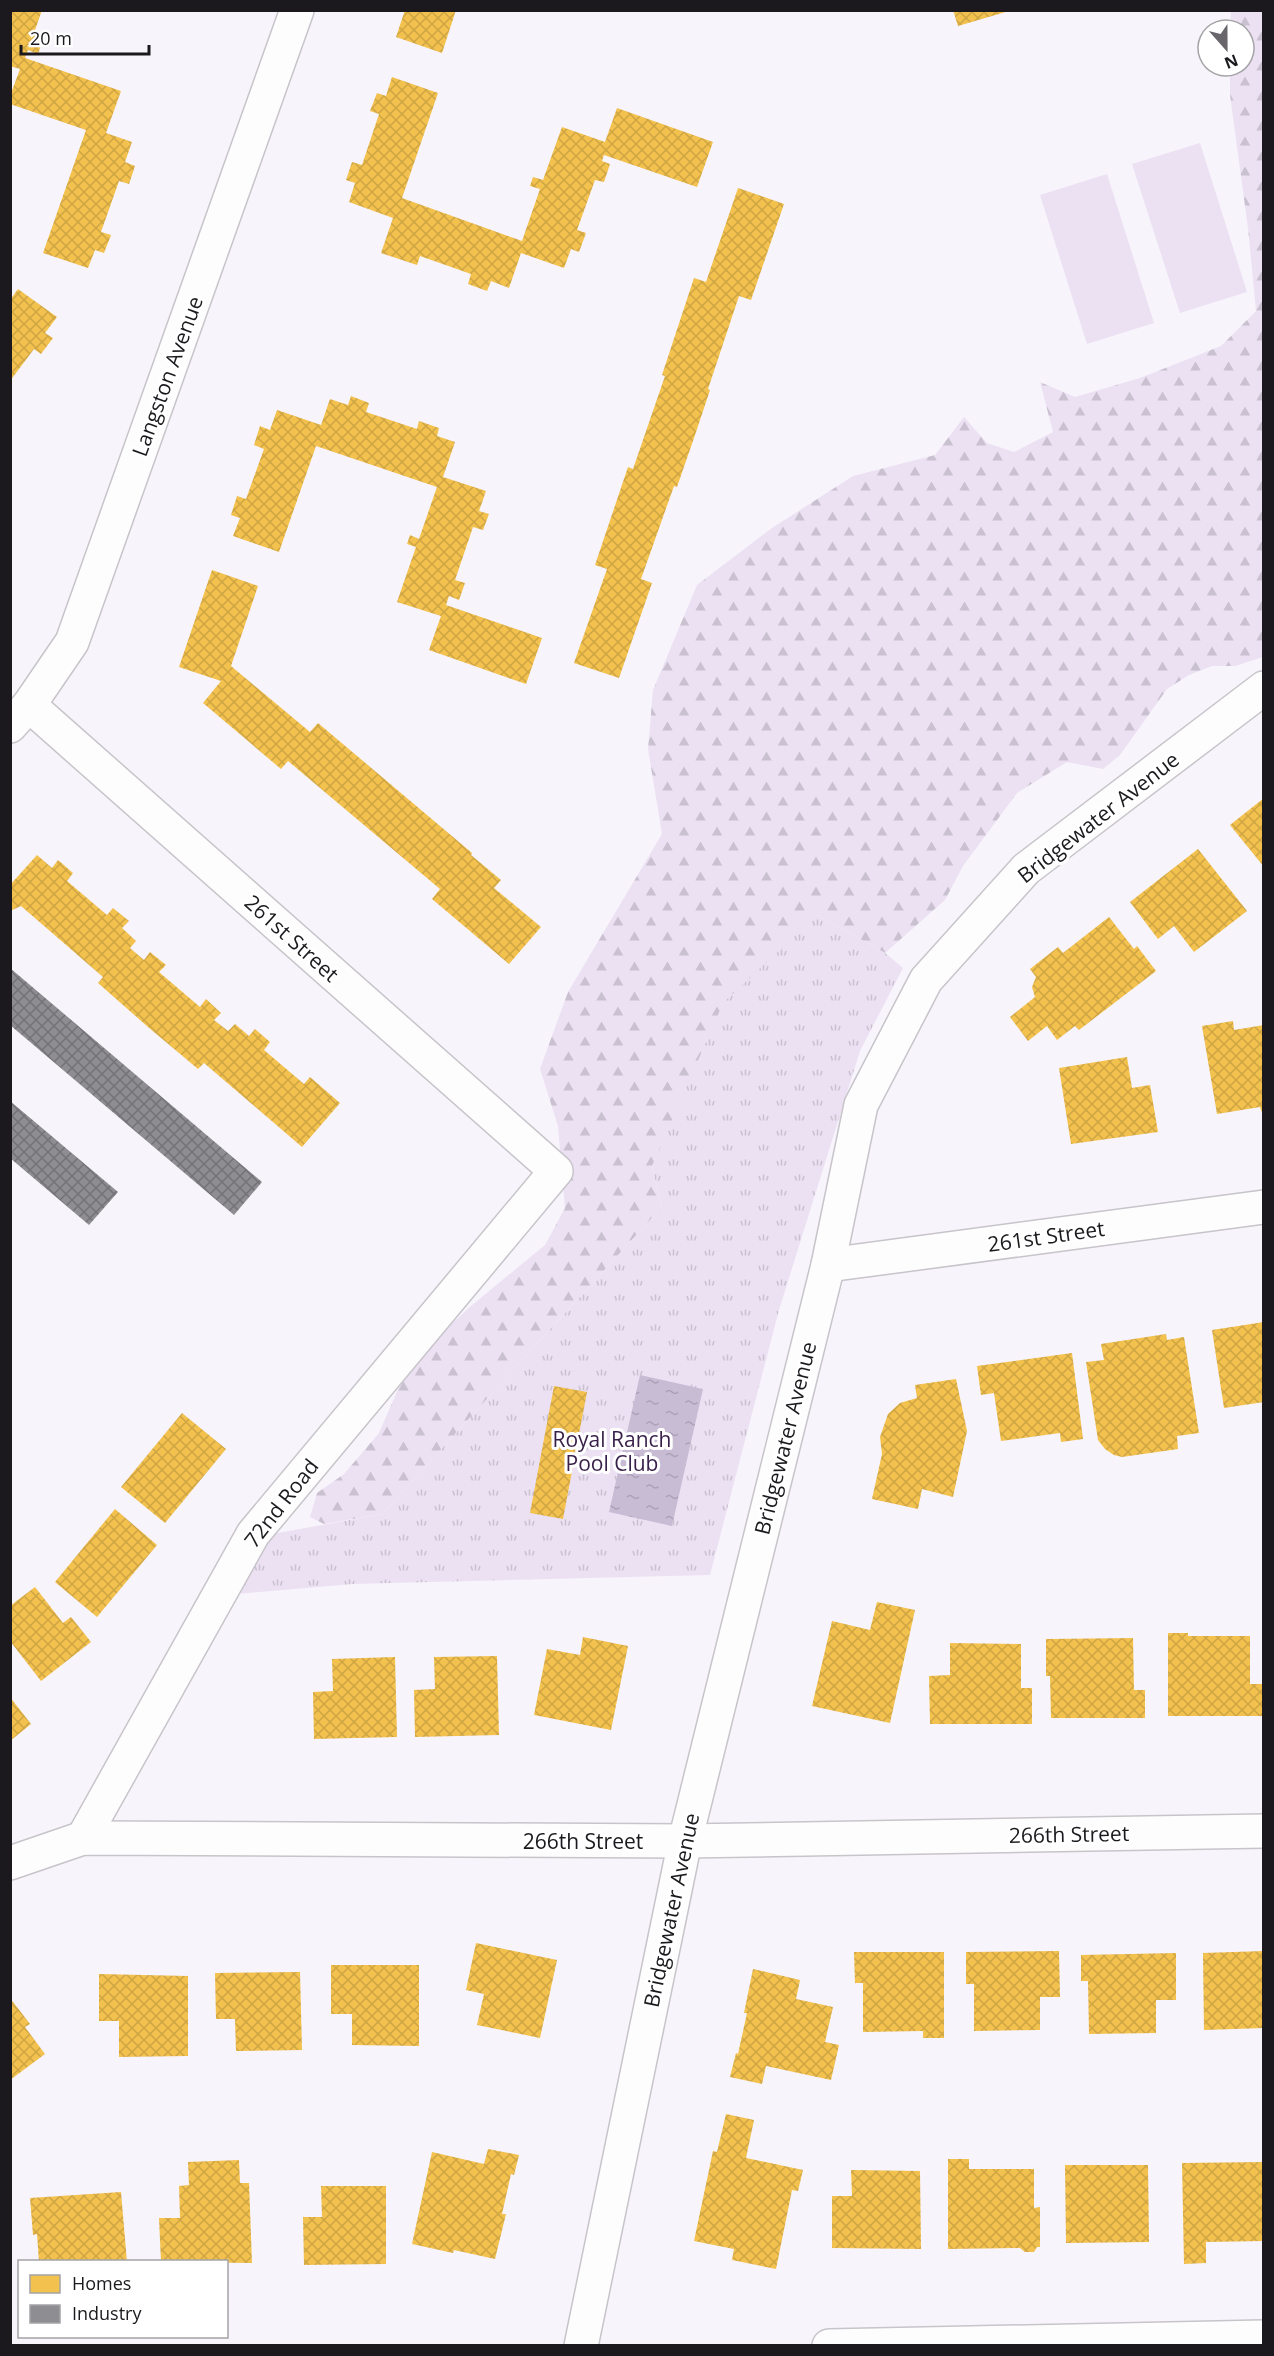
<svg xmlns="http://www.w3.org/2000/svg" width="1274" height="2356" font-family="'Open Sans',sans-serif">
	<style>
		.green { fill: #ebe1f3 }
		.forest { fill: url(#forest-firs) }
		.park { fill: url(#park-tufts) }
		.water { fill: url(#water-ripples) }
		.homes { fill: url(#homes-cross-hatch) }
		.industry { fill: url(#industry-cross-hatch) }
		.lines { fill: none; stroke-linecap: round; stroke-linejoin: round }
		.street-casing { stroke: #c7c4ca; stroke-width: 36 }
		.street { stroke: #fefdfe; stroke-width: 33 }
		.labels { text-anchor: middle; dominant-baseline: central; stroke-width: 6; stroke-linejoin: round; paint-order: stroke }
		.street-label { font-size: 21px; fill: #1b191d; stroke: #fff }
		.park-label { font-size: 21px; fill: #381f49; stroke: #fff }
	</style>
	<defs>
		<pattern id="forest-firs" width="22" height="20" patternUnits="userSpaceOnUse" patternTransform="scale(1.5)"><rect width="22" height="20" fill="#ebe1f3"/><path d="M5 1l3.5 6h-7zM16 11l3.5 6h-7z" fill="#c9c0d0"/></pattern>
		<pattern id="park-tufts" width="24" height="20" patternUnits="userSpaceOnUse" patternTransform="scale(1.5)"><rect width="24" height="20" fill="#ebe1f3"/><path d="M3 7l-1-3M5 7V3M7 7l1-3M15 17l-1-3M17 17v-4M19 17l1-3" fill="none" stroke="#c9c0d0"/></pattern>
		<pattern id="water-ripples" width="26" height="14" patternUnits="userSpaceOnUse" patternTransform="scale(1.5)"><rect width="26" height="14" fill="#c8bbd4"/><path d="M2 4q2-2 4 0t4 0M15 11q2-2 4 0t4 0" fill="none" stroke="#aba0b6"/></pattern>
		<pattern id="homes-cross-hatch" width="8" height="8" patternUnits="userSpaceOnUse" patternTransform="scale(1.5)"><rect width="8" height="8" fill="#f2c14e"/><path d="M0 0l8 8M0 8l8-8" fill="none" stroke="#cfa544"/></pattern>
		<pattern id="industry-cross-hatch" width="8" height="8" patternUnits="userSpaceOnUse" patternTransform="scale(1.5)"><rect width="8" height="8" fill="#8d8d92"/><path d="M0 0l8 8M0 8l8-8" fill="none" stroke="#727277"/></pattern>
	</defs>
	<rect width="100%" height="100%" fill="#f8f4fb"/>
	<g class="green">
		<polygon points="1200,143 1247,292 1180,313 1132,164"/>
		<polygon points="1107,174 1154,323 1087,344 1040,195"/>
	</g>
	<polygon class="forest" points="1231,10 1263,11 1263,657 1235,666 1212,666 1189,675 1167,689 1120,755 1103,769 1067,762 1017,793 963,866 945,900 885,953 817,915 652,1166 662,1207 382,1514 324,1524 310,1517 317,1493 344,1474 379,1433 410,1362 471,1306 545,1245 565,1208 558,1126 540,1069 568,992 662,834 648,749 653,690 697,585 772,528 853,476 935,455 964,417 987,443 1014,452 1053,432 1040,382 1075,397 1140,378 1221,346 1256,311 1248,228 1230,95 1230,66 1244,66 1244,30 1230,30"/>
	<polygon class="park" points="817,915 885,953 903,968 860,1051 779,1310 710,1575 353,1584 224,1595 256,1537 382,1514 662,1207 652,1166 723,1003"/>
	<polygon class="water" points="640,1375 703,1389 672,1526 609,1512"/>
	<g class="homes">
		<polygon points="10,10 42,10 34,33 44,37 38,54 28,50 25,58 121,91 106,133 132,142 125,162 135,166 129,184 119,181 101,232 111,235 104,253 95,250 88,268 43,253 86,130 10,104 10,96 20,69 10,66"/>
		<polygon points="405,10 456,10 442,53 396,37"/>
		<polygon points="953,10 1009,10 1009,11 958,26"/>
		<polygon points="392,77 438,93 402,198 522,241 540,189 530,186 533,177 543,180 562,127 605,142 617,108 713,142 697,187 604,155 602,161 610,164 604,182 595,180 577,230 586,233 579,252 571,249 564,268 521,253 509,288 491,281 487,291 468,284 471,274 420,256 417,265 381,253 393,218 349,202 355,183 346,180 352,162 362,165 379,114 370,111 377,93 386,96"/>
		<polygon points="738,188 784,204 751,300 739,296 708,389 710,390 694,438 677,487 674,486 641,579 652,583 619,678 574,663 607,569 595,565 628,467 633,469 665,376 662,375 694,278 706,282"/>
		<polygon points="18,289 57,317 45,333 53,338 41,354 34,349 10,381 10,300"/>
		<polygon points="351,396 369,403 366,412 417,429 419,421 439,428 437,436 455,442 443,477 486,491 479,511 489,514 483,530 473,527 455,580 465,583 459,600 449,596 446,605 542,638 526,684 429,650 441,616 397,602 416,547 407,544 410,535 419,539 437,487 316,446 279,552 233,536 240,518 231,515 237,496 246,499 264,449 254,445 260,426 270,430 277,410 321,425 330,399 348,405"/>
		<polygon points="212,570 258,586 231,666 310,732 318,723 472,853 471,855 501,880 494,888 541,927 509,964 432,899 440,889 288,761 281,769 203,703 221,681 179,667"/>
		<polygon points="1264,798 1264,867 1230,825"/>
		<polygon points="1198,849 1247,911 1194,952 1174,926 1158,939 1130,902"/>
		<polygon points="37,855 52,868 58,860 73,873 67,881 107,915 113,908 129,921 122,928 136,941 130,948 144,960 150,952 166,965 159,972 200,1007 206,999 221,1013 214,1020 228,1031 235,1024 249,1036 255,1029 270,1042 264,1050 304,1084 310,1077 340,1103 302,1147 204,1063 198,1069 148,1027 98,983 103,977 21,906 10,911 10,885"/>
		<polygon points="1109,917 1134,949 1137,946 1156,971 1079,1030 1075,1026 1057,1040 1047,1026 1028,1041 1010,1017 1035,997 1032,987 1036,977 1030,969 1058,947 1063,953"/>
		<polygon points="1233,1021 1234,1030 1264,1025 1264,1118 1260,1107 1217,1114 1202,1026"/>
		<polygon points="1127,1057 1132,1088 1150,1085 1158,1132 1071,1144 1059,1068"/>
		<polygon points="1264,1322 1264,1402 1224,1408 1212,1330"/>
		<polygon points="1166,1334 1167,1340 1184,1337 1199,1433 1177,1436 1178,1449 1122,1457 1114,1455 1105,1449 1098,1440 1086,1362 1104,1360 1101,1344"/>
		<polygon points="1072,1353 1083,1439 1061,1442 1060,1433 1001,1441 994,1393 981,1395 977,1366"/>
		<polygon points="956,1379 967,1431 953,1497 922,1489 918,1509 872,1499 882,1454 880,1437 888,1414 900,1403 917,1398 915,1385"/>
		<polygon points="554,1386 587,1392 563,1519 530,1513"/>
		<polygon points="182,1413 226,1449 165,1523 121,1487"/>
		<polygon points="115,1509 157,1545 97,1617 55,1582"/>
		<polygon points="35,1587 63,1623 71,1617 91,1642 41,1681 10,1641 10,1606"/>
		<polygon points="877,1602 915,1610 890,1723 812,1706 832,1621 870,1630"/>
		<polygon points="1168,1633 1188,1633 1188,1636 1250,1636 1250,1684 1264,1684 1264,1716 1168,1716"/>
		<polygon points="583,1637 628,1646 611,1730 534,1715 547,1649 580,1655"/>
		<polygon points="1133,1638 1134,1690 1145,1690 1145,1718 1051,1718 1050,1676 1046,1676 1046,1639"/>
		<polygon points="950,1643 1021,1644 1021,1688 1032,1688 1032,1724 930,1724 929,1676 950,1675"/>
		<polygon points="497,1656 499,1735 415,1737 414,1690 435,1689 434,1657"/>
		<polygon points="395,1657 397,1737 314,1739 313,1692 333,1691 332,1659"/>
		<polygon points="10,1697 31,1724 10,1741"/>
		<polygon points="476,1943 557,1960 540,2038 477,2025 484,1994 466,1990"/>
		<polygon points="1059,1951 1060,1997 1040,1997 1040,2030 974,2031 974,1984 966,1984 966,1952"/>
		<polygon points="1264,1951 1264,2028 1204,2030 1203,1953"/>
		<polygon points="854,1952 944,1952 944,2038 923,2038 923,2031 863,2032 863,1983 855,1983"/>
		<polygon points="1176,1953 1176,2000 1156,2000 1156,2033 1089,2034 1088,1981 1081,1981 1081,1955"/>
		<polygon points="331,1965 419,1965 419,2046 352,2045 352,2014 331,2014"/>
		<polygon points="753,1969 800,1980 796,1999 833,2007 825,2042 839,2045 831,2080 766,2066 762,2084 730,2077 736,2053 738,2054 747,2013 744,2013"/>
		<polygon points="300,1972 302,2050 236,2051 235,2019 216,2019 215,1973"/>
		<polygon points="99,1974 188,1976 188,2056 119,2057 119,2021 99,2021"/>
		<polygon points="10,1998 30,2024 25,2027 45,2054 10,2080"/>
		<polygon points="726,2114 754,2120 746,2158 803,2170 798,2191 792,2190 776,2269 732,2260 734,2249 694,2241 713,2151 717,2152"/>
		<polygon points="488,2149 519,2155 514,2175 511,2174 502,2214 506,2214 495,2259 454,2250 453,2253 412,2244 432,2152 484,2164"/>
		<polygon points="948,2159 969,2159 969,2169 1034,2169 1034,2208 1040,2207 1040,2247 1037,2247 1034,2252 1025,2252 1020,2248 948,2249"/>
		<polygon points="239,2160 240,2183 249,2183 252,2263 161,2262 159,2218 180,2218 179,2186 189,2185 188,2162"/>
		<polygon points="1264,2162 1264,2241 1206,2242 1206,2263 1184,2264 1182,2163"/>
		<polygon points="1065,2165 1148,2165 1149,2242 1066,2243"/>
		<polygon points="851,2170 920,2171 921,2249 832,2248 832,2196 852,2196"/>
		<polygon points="321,2186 386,2186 386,2264 304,2265 303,2217 322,2217"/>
		<polygon points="121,2192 127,2262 39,2262 37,2234 33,2235 30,2198"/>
	</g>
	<g class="industry">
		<polygon points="10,968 262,1182 234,1215 10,1025"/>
		<polygon points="10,1101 118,1192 89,1225 10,1158"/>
	</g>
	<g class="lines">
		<defs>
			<g id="street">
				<polyline points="29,705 556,1171 253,1534 83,1838"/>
				<polyline points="10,726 29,705 72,642 297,10"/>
				<polyline points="828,1265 1264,1207"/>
				<polyline points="10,1863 83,1838 685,1841 1264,1831"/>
				<polyline points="581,2346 685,1841 828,1265 861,1105 926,980 1026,869 1264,688"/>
				<polyline points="829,2346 1264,2337"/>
			</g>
		</defs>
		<use href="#street" class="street-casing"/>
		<use href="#street" class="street"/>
	</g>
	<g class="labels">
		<g class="street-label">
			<text transform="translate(167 376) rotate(-70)">Langston Avenue</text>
			<text transform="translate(1098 817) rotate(-38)">Bridgewater Avenue</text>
			<text transform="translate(292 938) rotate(42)">261st Street</text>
			<text transform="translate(1046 1236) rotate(-8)">261st Street</text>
			<text transform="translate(785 1438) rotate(-76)">Bridgewater Avenue</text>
			<text transform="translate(281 1503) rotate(-52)">72nd Road</text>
			<text transform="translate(1069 1834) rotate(-1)">266th Street</text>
			<text x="583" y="1841">266th Street</text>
			<text transform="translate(671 1910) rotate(-78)">Bridgewater Avenue</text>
		</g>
		<g class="park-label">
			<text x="612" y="1439">Royal Ranch<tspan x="612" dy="24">Pool Club</tspan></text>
		</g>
	</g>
	<rect width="1274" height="2356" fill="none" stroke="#1b191d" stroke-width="24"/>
	<rect x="18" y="2260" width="210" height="78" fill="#ffffff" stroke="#a4a3a5" stroke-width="1.5"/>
	<rect x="30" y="2275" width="30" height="18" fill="#f2c14e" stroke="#a4a3a5" stroke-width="1.5"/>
	<text x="72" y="2290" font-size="18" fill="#1b191d">Homes</text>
	<rect x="30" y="2305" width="30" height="18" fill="#8d8d92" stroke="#a4a3a5" stroke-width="1.5"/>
	<text x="72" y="2320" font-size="18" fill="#1b191d">Industry</text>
	<g transform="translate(1226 48) rotate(159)"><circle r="28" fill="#ffffff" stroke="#a4a3a5" stroke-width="1.5"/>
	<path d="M0-4.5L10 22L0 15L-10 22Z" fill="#68666b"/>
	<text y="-9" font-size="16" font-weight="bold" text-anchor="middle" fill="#1b191d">N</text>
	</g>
	<path d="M21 45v9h128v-9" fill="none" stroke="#1b191d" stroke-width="3"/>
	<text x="30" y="45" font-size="18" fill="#1b191d" stroke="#ffffff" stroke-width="4.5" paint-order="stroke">20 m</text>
</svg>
